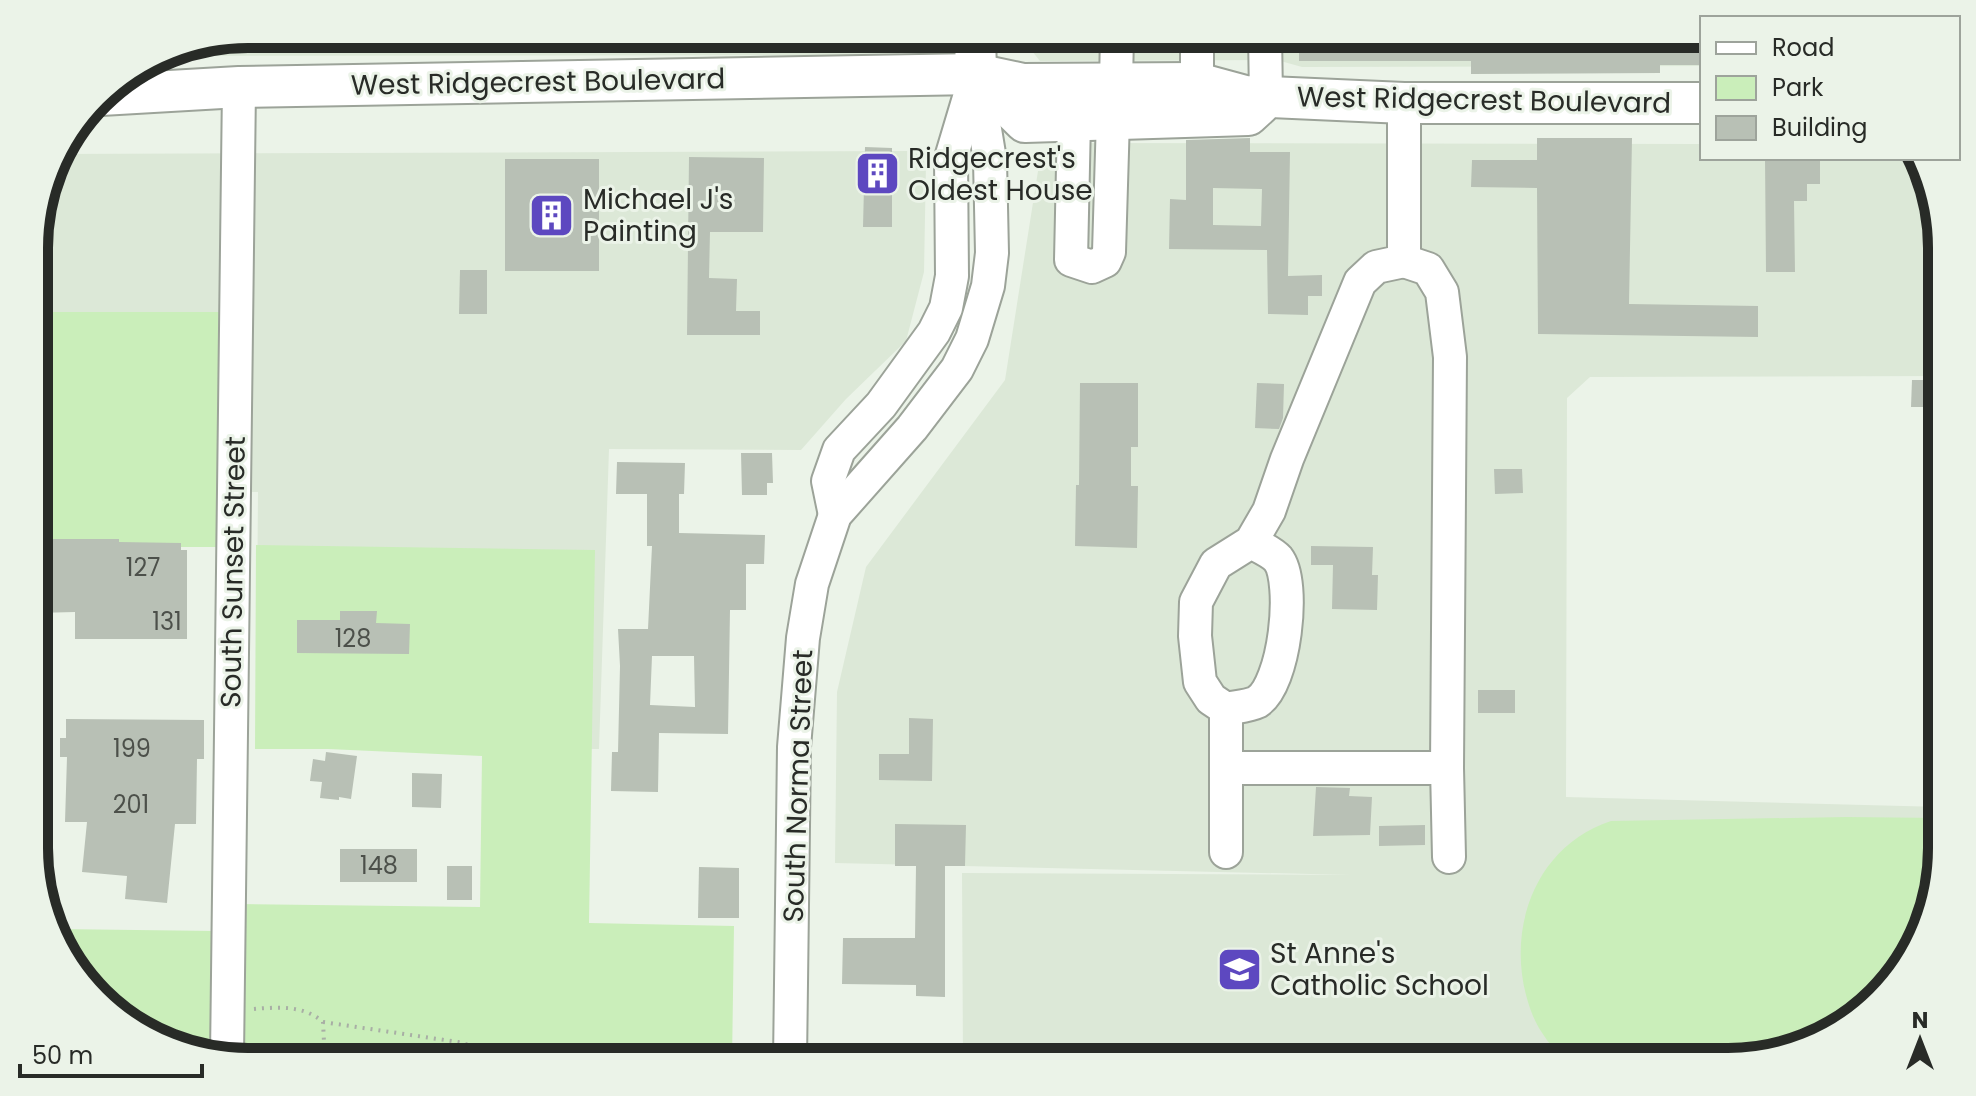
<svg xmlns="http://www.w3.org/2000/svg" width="1976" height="1096" font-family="Poppins,sans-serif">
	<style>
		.built { fill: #dce8d7 }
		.green { fill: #caeeba }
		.building { fill: #b8c0b5; fill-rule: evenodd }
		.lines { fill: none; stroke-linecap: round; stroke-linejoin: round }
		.minor-casing { stroke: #9ca399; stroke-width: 36 }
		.major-casing { stroke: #9ca399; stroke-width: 44 }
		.path { stroke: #a8aea5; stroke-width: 4; stroke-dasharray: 2 6; stroke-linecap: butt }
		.minor { stroke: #fff; stroke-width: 32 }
		.major { stroke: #fff; stroke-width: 40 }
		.labels { text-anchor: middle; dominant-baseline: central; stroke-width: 6; stroke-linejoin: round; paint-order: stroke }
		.number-label { font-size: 24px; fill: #4c504a }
		.street-label { font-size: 28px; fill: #282b27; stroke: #ebf3e8 }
		.poi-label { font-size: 28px; fill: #282b27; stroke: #ebf3e8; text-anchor: start }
		.rim { fill: none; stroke: #282b27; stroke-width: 10 }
	</style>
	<rect width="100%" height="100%" fill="#ebf3e8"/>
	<g class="built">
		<polygon points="248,34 930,34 897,55 156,56 167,50"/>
		<polygon points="1024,34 1702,34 1702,66 1302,67 1277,60 1040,61 1024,41"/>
		<polygon points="1061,143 1702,144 1702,158 1916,158 1942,234 1942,376 1590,377 1567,398 1566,797 1942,807 1942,862 1914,955 1847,1026 1742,1062 963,1062 962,873 1351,875 835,863 837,692 866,567 1005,380 1038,171"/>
		<polygon points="914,151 926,163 924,272 906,341 846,399 801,450 609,449 599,749 256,747 258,492 36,493 36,221 56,154"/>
	</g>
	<g class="green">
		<rect x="36" y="312" width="191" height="235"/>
		<polygon points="256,545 595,550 589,923 734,926 732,1062 248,1062 237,1059 239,904 480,907 482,756 328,749 255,749"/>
		<path d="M 1846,817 L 1942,818 L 1942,862 L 1914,955 L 1847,1026 L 1742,1062 L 1565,1062 C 1553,1048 1540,1033 1533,1016 C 1502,940 1530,848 1611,821 Z"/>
		<polygon points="56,929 216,931 215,1053 141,1034 70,967"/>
	</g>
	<g class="building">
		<polygon points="1299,34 1702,34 1702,65 1660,65 1660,73 1471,74 1471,61 1299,61"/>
		<path d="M 1250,138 L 1250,152 L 1290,152 L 1288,276 L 1322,275 L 1322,296 L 1308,296 L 1308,315 L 1268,314 L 1267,250 L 1169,249 L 1170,199 L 1186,200 L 1186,140 ZM 1213,188 L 1262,189 L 1261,226 L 1213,225 Z"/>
		<polygon points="1537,138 1632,138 1629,304 1758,306 1758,337 1538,334 1537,188 1471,187 1472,160 1537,160"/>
		<polygon points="865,147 892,148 892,227 863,227"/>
		<polygon points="689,157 764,158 763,232 710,232 709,278 737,279 736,311 760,311 760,335 687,335"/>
		<polygon points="1765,158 1820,158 1820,184 1807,184 1807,201 1794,201 1795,272 1766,272"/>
		<rect x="505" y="159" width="94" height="112"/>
		<polygon points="460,270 487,270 487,314 459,314"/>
		<polygon points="1912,380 1942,380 1942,407 1911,407"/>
		<polygon points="1080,383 1138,383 1138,447 1131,447 1131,486 1138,486 1137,548 1075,546 1076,485 1079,485"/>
		<polygon points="1257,383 1284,384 1283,418 1279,429 1255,428"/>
		<polygon points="741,453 772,453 773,483 767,483 767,495 742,495"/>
		<path d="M 617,462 L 685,463 L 684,494 L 679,494 L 679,533 L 765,535 L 764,564 L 746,564 L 746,610 L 730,610 L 728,734 L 659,733 L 658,792 L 611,791 L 612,752 L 618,752 L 620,666 L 618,629 L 648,629 L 652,546 L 647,546 L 647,494 L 616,494 ZM 652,656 L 694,656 L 695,707 L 650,705 Z"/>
		<polygon points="1494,469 1522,469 1523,493 1495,494"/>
		<polygon points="36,539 119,539 119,542 181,543 181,550 187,550 187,639 75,639 75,612 36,613"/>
		<polygon points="1311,546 1373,547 1372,575 1378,575 1377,610 1332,609 1333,565 1311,565"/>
		<polygon points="340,611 377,611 376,623 410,624 409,654 297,653 297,620 340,620"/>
		<rect x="1478" y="690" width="37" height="23"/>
		<polygon points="909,718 933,719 932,781 879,780 879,754 909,754"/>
		<polygon points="66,719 204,720 204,759 197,759 196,824 175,824 167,903 125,899 127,876 82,872 87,822 65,822 67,757 60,757 60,738 66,738"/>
		<polygon points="326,752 357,756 351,799 339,797 339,800 320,798 322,782 310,781 313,759 325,761"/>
		<polygon points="412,773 442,774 441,808 412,807"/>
		<polygon points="1316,787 1350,788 1349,796 1372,797 1370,835 1313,836"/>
		<polygon points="895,824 966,825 965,866 945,866 945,997 916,996 916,985 842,984 843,938 915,938 916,866 895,866"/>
		<polygon points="1425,825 1425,845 1379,846 1379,826"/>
		<rect x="340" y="849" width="77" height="33"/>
		<rect x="447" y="866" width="25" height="34"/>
		<polygon points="699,867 739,868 739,918 698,918"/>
	</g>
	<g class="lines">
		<defs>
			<g id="minor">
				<polyline points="1197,34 1197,83"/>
				<polyline points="1265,34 1266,97"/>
				<polyline points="1116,84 1117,34"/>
				<polyline points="1074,120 1071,260 1092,267 1105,261 1109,252 1113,118"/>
				<polyline points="835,515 828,481 839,450 881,405 934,332 946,308 952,276 951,158 974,81"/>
				<path d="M 1251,542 C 1258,546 1272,552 1278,559 C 1296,582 1285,685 1257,702 C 1249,706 1235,707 1226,709 L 1211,699 L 1200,682 L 1195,636 L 1196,602 L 1216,564 L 1251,542 L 1269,511 L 1287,459 L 1360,282 L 1376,267 L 1404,261 L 1404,103"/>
				<polyline points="1226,768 1447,768 1450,357 1442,292 1428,269 1404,261"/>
				<polyline points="1447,768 1449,857"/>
				<polyline points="1226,852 1226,709"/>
				<polyline points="227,1056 239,87"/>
				<polyline points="790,1062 794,747 803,638 812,584 835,515 912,428 957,369 972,339 988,286 992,253 990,160 976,74"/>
			</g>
			<g id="major">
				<polyline points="975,34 976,74"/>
				<polyline points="976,74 1025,122 1248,115 1260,104"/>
				<polyline points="101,95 239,87 976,74 1023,84 1197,83 1245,96 1404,103 1702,103"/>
			</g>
		</defs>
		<use href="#minor" class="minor-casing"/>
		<use href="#major" class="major-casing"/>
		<g class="path">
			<path d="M 254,1009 C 278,1007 304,1005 323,1022 L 325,1062"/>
			<polyline points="323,1022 458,1042 518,1058 493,1062"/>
			<polyline points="518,1058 527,1062"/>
		</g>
		<use href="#minor" class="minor"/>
		<use href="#major" class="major"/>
	</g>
	<defs>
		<symbol id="building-square" viewBox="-11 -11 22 22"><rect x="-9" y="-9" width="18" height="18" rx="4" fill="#5d48c0" stroke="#ebf3e8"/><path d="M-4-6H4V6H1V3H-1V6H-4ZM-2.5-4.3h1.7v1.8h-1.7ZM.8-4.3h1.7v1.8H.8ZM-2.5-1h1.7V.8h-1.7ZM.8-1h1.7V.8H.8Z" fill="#fff"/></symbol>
		<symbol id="school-square" viewBox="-11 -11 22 22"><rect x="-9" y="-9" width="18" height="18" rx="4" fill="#5d48c0" stroke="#ebf3e8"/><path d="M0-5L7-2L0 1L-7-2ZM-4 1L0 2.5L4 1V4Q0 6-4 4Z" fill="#fff"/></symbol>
	</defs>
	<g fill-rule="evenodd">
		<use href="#building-square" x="852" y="148" width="51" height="51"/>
		<use href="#building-square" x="526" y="190" width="51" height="51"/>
		<use href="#school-square" x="1214" y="944" width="51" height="51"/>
	</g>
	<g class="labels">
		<g class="number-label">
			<text x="143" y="567">127</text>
			<text x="167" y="621">131</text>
			<text x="353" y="638">128</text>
			<text x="132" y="748">199</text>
			<text x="131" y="804">201</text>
			<text x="379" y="865">148</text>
		</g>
		<g class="street-label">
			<text transform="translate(538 82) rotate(-1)">West Ridgecrest Boulevard</text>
			<text transform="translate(1484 100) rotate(1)">West Ridgecrest Boulevard</text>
			<text transform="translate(233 572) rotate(-89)">South Sunset Street</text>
			<text transform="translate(798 786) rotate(-88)">South Norma Street</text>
		</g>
		<g class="poi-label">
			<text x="908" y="158">Ridgecrest's<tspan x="908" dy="32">Oldest House</tspan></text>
			<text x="583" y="199">Michael J's<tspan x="583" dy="32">Painting</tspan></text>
			<text x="1270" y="953">St Anne's<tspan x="1270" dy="32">Catholic School</tspan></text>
		</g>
	</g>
	<path d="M0 0H1976V1096H0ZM248 48H1728A200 200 0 0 1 1928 248V848A200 200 0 0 1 1728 1048H248A200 200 0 0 1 48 848V248A200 200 0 0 1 248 48Z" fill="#ebf3e8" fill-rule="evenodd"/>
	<path class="rim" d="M248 48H1728A200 200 0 0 1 1928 248V848A200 200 0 0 1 1728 1048H248A200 200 0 0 1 48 848V248A200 200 0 0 1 248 48Z"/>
	<rect x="1700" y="16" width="260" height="144" fill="#ebf3e8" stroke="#9da39b" stroke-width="2"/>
	<rect x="1716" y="42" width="40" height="12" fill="#ffffff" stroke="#9da39b" stroke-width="2"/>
	<text x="1772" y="56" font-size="24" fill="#282b27">Road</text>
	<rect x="1716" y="76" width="40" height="24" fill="#caeeba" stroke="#9da39b" stroke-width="2"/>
	<text x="1772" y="96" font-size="24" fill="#282b27">Park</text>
	<rect x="1716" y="116" width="40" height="24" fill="#b8c0b5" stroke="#9da39b" stroke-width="2"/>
	<text x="1772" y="136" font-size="24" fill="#282b27">Building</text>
	<g transform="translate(1920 1040)" stroke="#ebf3e8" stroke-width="6" paint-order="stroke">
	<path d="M0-6L14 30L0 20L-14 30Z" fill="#282b27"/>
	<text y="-12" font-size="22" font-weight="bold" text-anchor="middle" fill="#282b27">N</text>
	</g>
	<path d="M20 1064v12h182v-12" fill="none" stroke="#282b27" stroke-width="4"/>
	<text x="32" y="1064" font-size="24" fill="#282b27" stroke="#ebf3e8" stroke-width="6" paint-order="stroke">50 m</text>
</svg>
